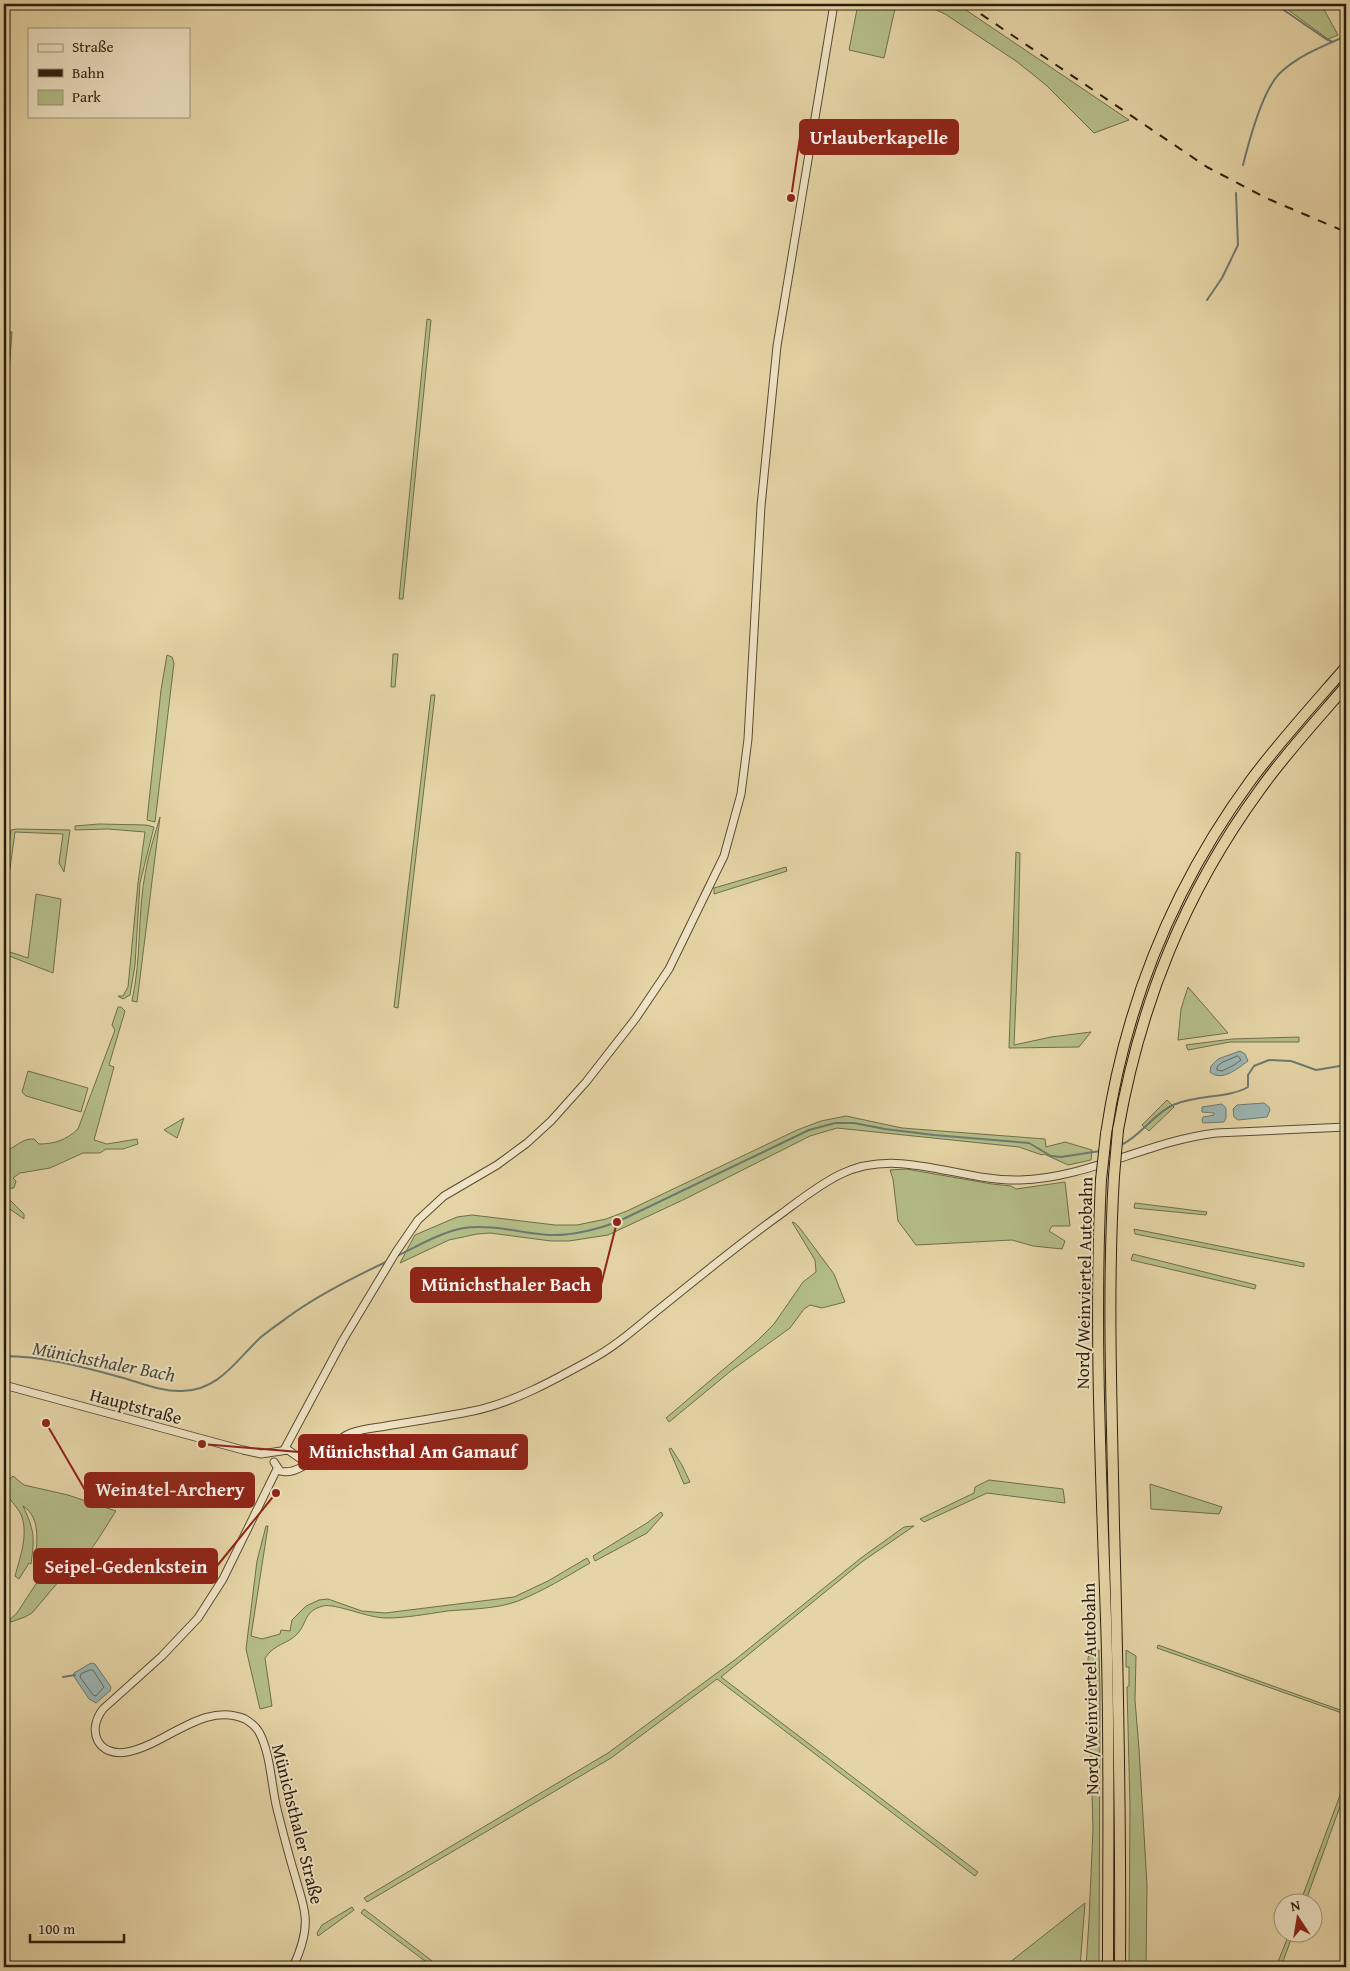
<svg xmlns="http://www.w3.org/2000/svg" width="1350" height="1971" font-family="'Gentium Book Plus',serif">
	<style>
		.green { fill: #b4bd87; stroke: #6e6e4a }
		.water { fill: #9bb5b3; stroke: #6d7971 }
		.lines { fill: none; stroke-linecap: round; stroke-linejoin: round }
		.shore { stroke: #626a60; stroke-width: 1 }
		.stream { stroke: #6d7971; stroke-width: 2 }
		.tertiary-casing { stroke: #584c34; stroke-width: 9 }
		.motorway-casing { stroke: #291e0e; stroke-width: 12 }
		.tertiary { stroke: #eee3c4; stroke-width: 7 }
		.motorway { stroke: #e5d4a5; stroke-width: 10 }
		.rail { stroke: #291e0e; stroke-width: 2; stroke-dasharray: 9 9; stroke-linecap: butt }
		.motorway-bridge-casing { stroke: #291e0e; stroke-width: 12; stroke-linecap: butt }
		.motorway-bridge { stroke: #e5d4a5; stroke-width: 10 }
		.labels { text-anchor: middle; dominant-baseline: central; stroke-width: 4; stroke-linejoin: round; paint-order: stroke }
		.street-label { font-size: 18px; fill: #291e0e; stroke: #eee3c4 }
		.water-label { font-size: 19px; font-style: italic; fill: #4b4b40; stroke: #eee3c4 }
		.leader { fill: none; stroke: #8f2418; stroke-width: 2 }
		.callout-dot { fill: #8f2418; stroke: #eee3c4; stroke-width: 2 }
		.callout { fill: #8f2418; stroke: #8f2418; stroke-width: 2 }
		.callout-label { font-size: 19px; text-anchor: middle; font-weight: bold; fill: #fff }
	</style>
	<rect width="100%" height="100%" fill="#e5d4a5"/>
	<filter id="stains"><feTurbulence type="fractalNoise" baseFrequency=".004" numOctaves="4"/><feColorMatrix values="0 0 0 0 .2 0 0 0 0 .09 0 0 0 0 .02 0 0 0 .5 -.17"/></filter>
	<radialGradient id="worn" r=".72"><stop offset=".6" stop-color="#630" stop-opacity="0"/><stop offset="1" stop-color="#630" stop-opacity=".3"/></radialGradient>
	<g class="green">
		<polygon points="858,4 896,4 884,58 849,50"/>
		<polygon points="923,4 957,4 1129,120 1094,133 1046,85 1016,61 945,14"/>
		<polygon points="1280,4 1321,4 1338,35 1328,39"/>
		<polygon points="427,319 431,320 403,599 399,599"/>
		<polygon points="9,332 12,332 9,373 5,372"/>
		<polygon points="393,654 398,654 395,687 391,687"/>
		<polygon points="167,655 172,657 174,663 155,822 147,820 161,690"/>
		<polygon points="431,695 435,695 398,1008 394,1007"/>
		<path d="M 160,817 L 137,1002 L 132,1001 C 142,956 137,913 146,869 C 149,852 155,834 160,817 Z"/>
		<polygon points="99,824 146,825 154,827 140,883 135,965 130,995 123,999 118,996 123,996 128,987 138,883 145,832 108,829 75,830 75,826"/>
		<polygon points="17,829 70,830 64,872 59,863 63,834 15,832 4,912 4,884 11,830"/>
		<polygon points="1016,852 1020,853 1018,951 1014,1045 1051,1037 1091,1032 1079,1047 1009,1048"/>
		<polygon points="786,867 787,871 714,894 714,888"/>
		<polygon points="36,894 61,899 53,973 4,954 4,950 28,958"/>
		<polygon points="1188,987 1228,1033 1178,1040 1181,1009"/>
		<path d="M 118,1007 L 121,1007 L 125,1011 L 109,1065 L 114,1067 L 94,1140 L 107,1144 L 137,1139 L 138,1144 L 123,1149 L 106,1149 L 100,1153 L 83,1153 L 50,1168 L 20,1173 L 13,1178 L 16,1181 L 14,1188 L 4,1189 L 4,1152 C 15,1148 22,1138 34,1139 L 39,1144 C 55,1144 66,1140 78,1129 L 115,1030 L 112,1025 Z"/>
		<polygon points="1299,1037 1299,1042 1230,1042 1188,1050 1186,1045 1232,1039"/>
		<polygon points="28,1071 88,1088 81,1112 26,1096 22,1092"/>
		<polygon points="1167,1100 1174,1107 1149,1131 1142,1125"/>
		<polygon points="846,1116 902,1128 1045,1139 1046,1147 1065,1142 1092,1150 1091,1160 1068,1165 1044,1154 1042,1155 1019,1147 837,1128 810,1136 685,1199 608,1235 569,1241 551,1241 490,1233 477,1234 449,1240 400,1263 415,1235 457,1217 472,1215 555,1225 577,1225 606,1219 627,1211 797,1130 821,1121"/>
		<polygon points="184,1118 177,1138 164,1130"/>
		<polygon points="906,1169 992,1184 1011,1186 1016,1189 1065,1182 1070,1226 1052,1226 1049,1231 1065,1241 1062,1249 1033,1246 1012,1240 916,1245 898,1221 893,1179 890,1170"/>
		<polygon points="4,1194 24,1214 24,1219 4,1205"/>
		<polygon points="1135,1203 1207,1212 1206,1215 1134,1208"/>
		<polygon points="792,1222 795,1223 799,1227 834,1274 845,1302 822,1308 810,1305 804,1309 790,1328 732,1370 669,1422 666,1418 757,1341 774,1324 803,1282 816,1272 815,1260"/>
		<polygon points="1134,1229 1304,1263 1304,1267 1135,1234"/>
		<polygon points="1133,1254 1256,1285 1255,1289 1131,1260"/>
		<polygon points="671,1448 682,1465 690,1482 684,1484 669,1449"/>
		<path d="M 13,1476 L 24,1485 L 68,1495 L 116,1511 C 104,1529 85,1565 65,1574 L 32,1613 L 25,1617 L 8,1623 L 6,1623 L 17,1613 L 45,1570 L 34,1565 C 37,1546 42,1518 23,1506 C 34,1530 35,1536 31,1564 L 29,1563 L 19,1579 L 15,1576 C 20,1558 28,1536 22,1517 C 19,1509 11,1501 6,1494 L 4,1495 L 4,1485 Z"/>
		<polygon points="989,1480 1063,1489 1065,1503 987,1493 924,1522 920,1519 974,1493 975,1487"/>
		<polygon points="1150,1484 1222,1507 1219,1514 1151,1509"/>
		<polygon points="661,1512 663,1515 647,1533 595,1561 593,1556 647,1523"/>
		<path d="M 266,1526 L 268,1526 L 251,1636 L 262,1639 L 280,1634 L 281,1630 L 290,1631 L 292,1620 L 306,1606 L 319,1600 L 328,1599 L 362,1611 L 385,1613 L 514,1597 L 548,1581 L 587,1558 L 590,1563 C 566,1577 543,1591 518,1601 C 497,1609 470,1609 447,1611 C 427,1614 406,1618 386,1618 C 368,1618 335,1603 323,1606 C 304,1611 307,1623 298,1633 C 289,1644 275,1643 265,1658 L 272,1706 L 260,1709 L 246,1649 L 257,1561 Z"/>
		<polygon points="914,1526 863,1561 721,1677 978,1872 975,1876 717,1679 611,1758 367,1902 364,1898 608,1753 736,1659 861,1558 904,1527"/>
		<polygon points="1158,1645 1343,1711 1342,1713 1157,1648"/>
		<polygon points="1094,1650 1099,1650 1100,1691 1099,1967 1086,1967 1089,1920 1093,1829 1088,1658 1090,1652"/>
		<polygon points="1126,1650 1136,1656 1135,1700 1139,1749 1147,1885 1146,1967 1129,1967 1130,1806 1127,1687 1129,1686 1129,1667 1126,1667"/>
		<polygon points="1346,1779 1346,1790 1305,1903 1300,1903"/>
		<polygon points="1085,1903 1080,1967 1005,1966"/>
		<polygon points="352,1907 354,1910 318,1936 317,1933 322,1925"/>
		<polygon points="364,1909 440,1967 433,1967 361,1913"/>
		<polygon points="1289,1934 1293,1934 1281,1967 1276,1967"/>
	</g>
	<g class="water">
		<path d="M 1240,1051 L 1245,1054 L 1248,1061 C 1237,1069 1222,1082 1210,1072 L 1211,1066 L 1218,1059 Z"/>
		<polygon points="1264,1103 1269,1107 1270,1110 1267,1117 1238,1120 1234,1117 1233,1109 1237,1105"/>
		<polygon points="1222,1104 1226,1108 1226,1118 1224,1122 1203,1123 1202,1120 1203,1117 1214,1115 1214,1113 1202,1112 1202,1107"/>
		<polygon points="91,1663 95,1664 111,1687 110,1691 96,1703 89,1699 73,1675 74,1673"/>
	</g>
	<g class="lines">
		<g class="shore">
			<polygon points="1238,1056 1241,1060 1234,1065 1222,1071 1217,1070 1217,1067 1221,1063"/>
			<polygon points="90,1670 93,1670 104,1687 96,1696 93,1695 80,1677 81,1674"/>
		</g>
		<g class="stream">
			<polyline points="1275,4 1326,39 1333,42"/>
			<path d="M 1243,165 C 1249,141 1263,91 1279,74 C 1297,56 1323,46 1346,36"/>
			<polyline points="1207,300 1222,278 1238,245 1236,193"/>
			<path d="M 1121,1145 C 1141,1136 1153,1114 1173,1105 C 1198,1094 1227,1099 1248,1087 L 1248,1075 L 1254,1066 L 1269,1060 L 1291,1061 L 1316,1070 L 1346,1065"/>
			<path d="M 397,1256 C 418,1246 441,1232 464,1228 C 492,1224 521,1233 549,1235 C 573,1236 595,1230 617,1222 L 809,1130 L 835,1123 L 854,1123 L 885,1129 L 934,1135 L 1029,1143 L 1051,1156 L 1061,1157 L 1100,1151"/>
			<path d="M 4,1356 C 41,1356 80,1366 116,1376 C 137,1381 160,1392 182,1391 C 219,1391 237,1359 261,1337 C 272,1328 284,1320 295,1312 C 324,1292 356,1276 388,1261"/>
			<polyline points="63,1677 75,1675"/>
		</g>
		<defs>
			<g id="tertiary">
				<polyline points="4,1385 243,1450 261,1454 288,1450 301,1459 312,1458"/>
				<polyline points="284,1450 343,1340 396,1252 418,1220 444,1196 497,1165 527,1143 551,1121 586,1082 636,1018 669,969 724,856 741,794 748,739 761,506 777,346 834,4"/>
				<path d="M 274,1462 L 280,1471 C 302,1478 330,1441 351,1433 C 362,1429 375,1428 386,1426 C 415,1421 444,1417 473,1411 C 513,1403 556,1379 592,1359 C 616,1346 637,1327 658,1310 C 699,1277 739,1244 781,1214 C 800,1200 820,1184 841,1174 C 899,1146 960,1182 1020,1180 C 1088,1178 1149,1141 1216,1133 L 1346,1127"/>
				<path d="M 277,1469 L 223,1579 L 198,1618 L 162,1656 L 103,1709 C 86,1731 98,1757 127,1752 C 166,1745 203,1701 245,1719 C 250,1722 256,1727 259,1732 C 271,1754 271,1785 277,1809 C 283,1833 289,1856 296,1879 C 299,1891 304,1904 305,1916 C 307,1934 300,1952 293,1967"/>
			</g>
			<g id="motorway">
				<path d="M 1118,1130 C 1140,1005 1184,894 1259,791 C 1285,754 1317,720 1346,686"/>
				<path d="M 1106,1134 C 1125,1005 1174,885 1251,780 C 1280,741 1314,704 1346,667"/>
				<path d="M 1114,1176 C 1107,1293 1112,1409 1114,1526 C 1118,1673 1121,1820 1120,1967"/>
				<path d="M 1101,1180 C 1094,1326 1101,1473 1106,1619 C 1110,1735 1108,1851 1108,1967"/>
			</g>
		</defs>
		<use href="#tertiary" class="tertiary-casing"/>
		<use href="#motorway" class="motorway-casing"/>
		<use href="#tertiary" class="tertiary"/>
		<use href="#motorway" class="motorway"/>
		<polyline class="rail" points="966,4 1207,167 1266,198 1346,232"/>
		<defs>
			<g id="motorway-bridge">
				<polyline points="1114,1176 1118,1130"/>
				<polyline points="1101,1180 1106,1134"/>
			</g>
		</defs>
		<use href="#motorway-bridge" class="motorway-bridge-casing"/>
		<use href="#motorway-bridge" class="motorway-bridge"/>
	</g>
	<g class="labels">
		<g class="street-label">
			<text transform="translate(1084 1283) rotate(-89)">Nord/Weinviertel Autobahn</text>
			<text transform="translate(136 1406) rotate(15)">Hauptstraße</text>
			<text transform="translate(1090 1689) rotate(-91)">Nord/Weinviertel Autobahn</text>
			<text transform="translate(298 1824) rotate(76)">Münichsthaler Straße</text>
		</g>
		<g class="water-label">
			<text transform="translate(104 1361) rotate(11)">Münichsthaler Bach</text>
		</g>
	</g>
	<path class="leader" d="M791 198L800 137M617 1222L601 1285M202 1444L299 1452M46 1423L85 1490M276 1493L217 1566"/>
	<g class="callout-dot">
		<circle cx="791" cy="198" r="5"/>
		<circle cx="617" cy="1222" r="5"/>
		<circle cx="202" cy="1444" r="5"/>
		<circle cx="46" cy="1423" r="5"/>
		<circle cx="276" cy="1493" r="5"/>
	</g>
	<g class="callout">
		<rect x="800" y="120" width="158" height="34" rx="5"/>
		<rect x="411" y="1268" width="190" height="34" rx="5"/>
		<rect x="299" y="1435" width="228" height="34" rx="5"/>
		<rect x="85" y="1473" width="169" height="34" rx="5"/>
		<rect x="34" y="1549" width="183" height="34" rx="5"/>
	</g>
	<g class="callout-label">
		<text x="879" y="144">Urlauberkapelle</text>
		<text x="506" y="1291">Münichsthaler Bach</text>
		<text x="413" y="1458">Münichsthal Am Gamauf</text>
		<text x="170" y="1496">Wein4tel-Archery</text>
		<text x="126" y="1573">Seipel-Gedenkstein</text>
	</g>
	<rect width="1350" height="1971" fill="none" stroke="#e5d4a5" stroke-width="20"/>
	<rect x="5" y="5" width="1340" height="1961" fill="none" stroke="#291e0e" stroke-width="2.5"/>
	<rect x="10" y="10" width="1330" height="1951" fill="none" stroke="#291e0e"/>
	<rect x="28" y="28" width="162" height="90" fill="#eee3c4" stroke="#9f947b"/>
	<rect x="38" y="44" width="25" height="8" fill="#eee3c4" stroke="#9f947b"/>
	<text x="72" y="52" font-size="15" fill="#291e0e">Straße</text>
	<rect x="38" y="69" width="25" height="8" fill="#291e0e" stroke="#9f947b"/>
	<text x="72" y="78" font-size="15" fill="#291e0e">Bahn</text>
	<rect x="38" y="90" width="25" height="15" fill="#b4bd87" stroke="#9f947b"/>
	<text x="72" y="102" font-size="15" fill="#291e0e">Park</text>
	<g transform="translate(1298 1918) rotate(348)"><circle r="24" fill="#eee3c4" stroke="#9f947b"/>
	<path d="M0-4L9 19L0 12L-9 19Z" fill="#8f2418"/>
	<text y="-8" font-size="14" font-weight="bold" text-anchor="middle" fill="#291e0e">N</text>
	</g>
	<path d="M30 1934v8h94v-8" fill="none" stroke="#291e0e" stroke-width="2.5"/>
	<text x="38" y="1934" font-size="15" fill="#291e0e" stroke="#eee3c4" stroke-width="4" paint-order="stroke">100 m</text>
	<rect width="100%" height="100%" filter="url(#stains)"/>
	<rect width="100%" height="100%" fill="url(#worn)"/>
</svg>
